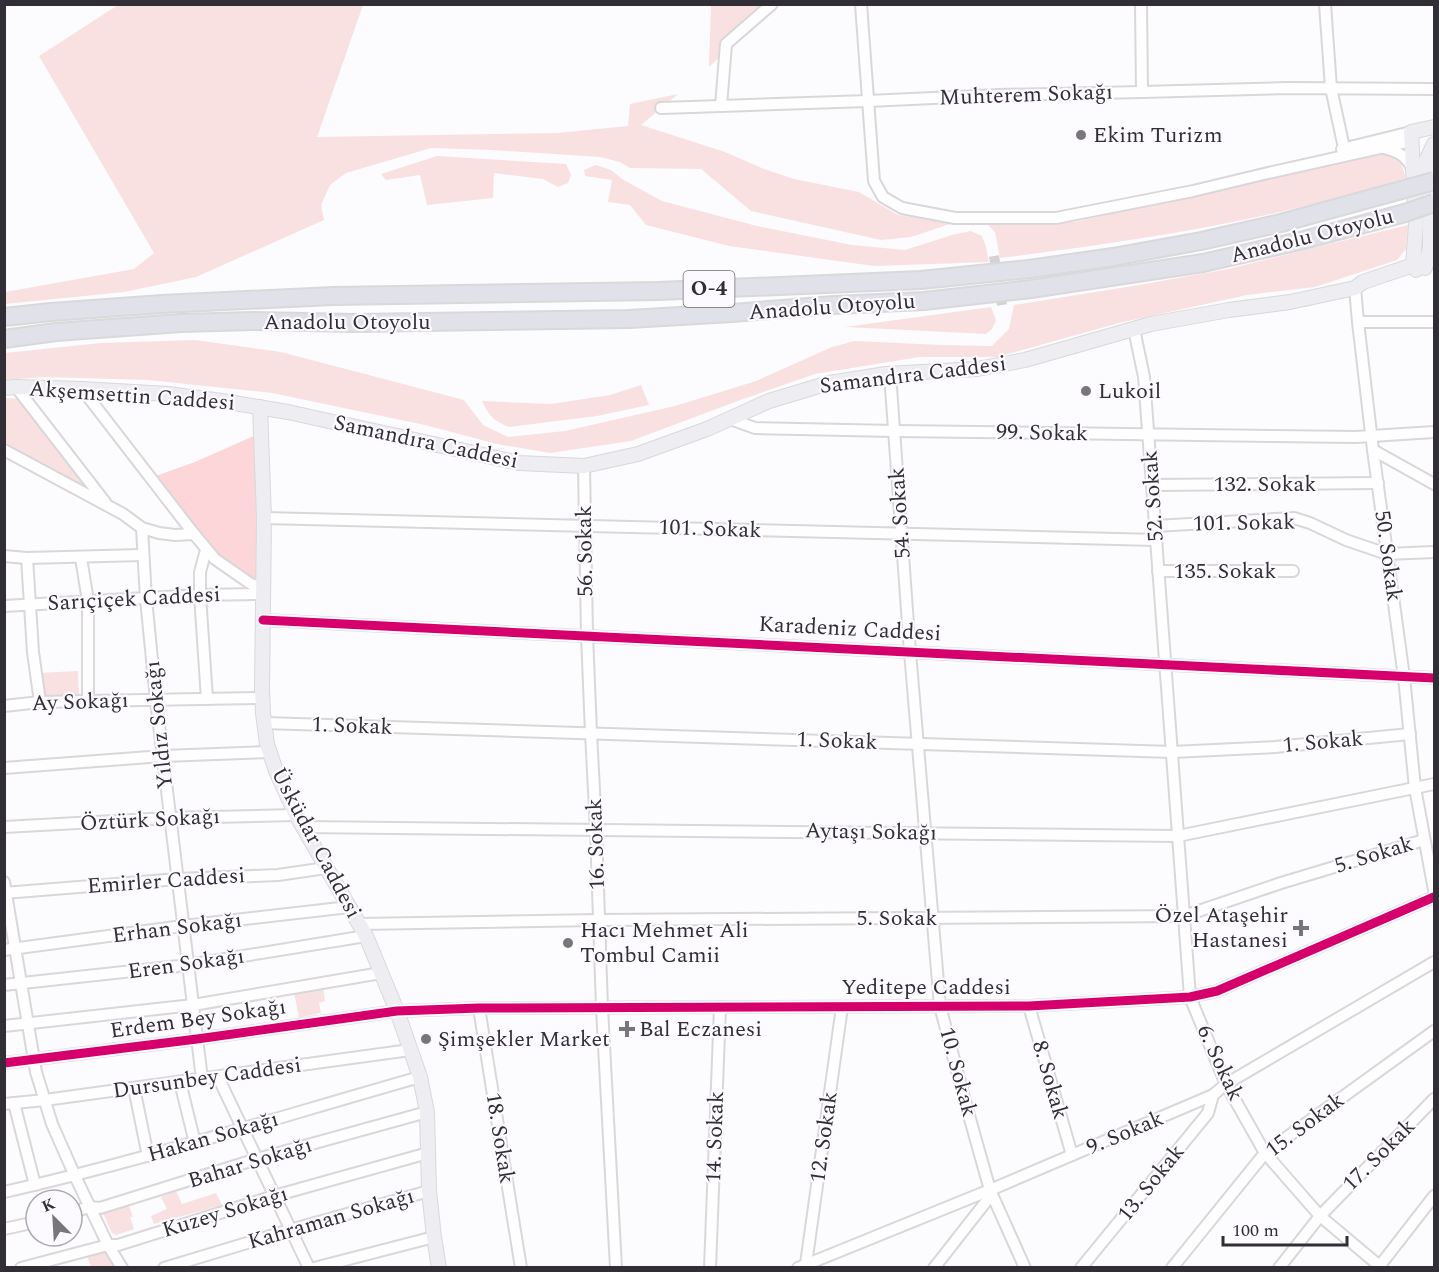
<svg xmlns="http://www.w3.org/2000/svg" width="1439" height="1272" font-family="Spectral,serif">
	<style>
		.green { fill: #f9e1e2 }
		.forest { fill: #fcd6d9 }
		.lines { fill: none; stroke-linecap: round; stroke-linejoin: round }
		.minor-tunnel { stroke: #d4d2d5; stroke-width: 10; stroke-dasharray: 10 5; stroke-linecap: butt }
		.minor-casing { stroke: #d9d7da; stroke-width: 14 }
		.major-casing { stroke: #d9d8da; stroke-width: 16 }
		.highway-casing { stroke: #d9d8da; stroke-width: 20 }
		.minor { stroke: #fffeff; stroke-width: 10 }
		.major { stroke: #ededf2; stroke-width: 14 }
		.highway { stroke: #e1e1e9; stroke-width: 16 }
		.highway-bridge-casing { stroke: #d9d8da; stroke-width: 20; stroke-linecap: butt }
		.highway-bridge { stroke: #e1e1e9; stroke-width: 16 }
		.cycleway-casing { stroke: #fcfafe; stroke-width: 13 }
		.cycleway { stroke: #d6006c; stroke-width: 9 }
		.poi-dot { fill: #79767b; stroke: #fcfafe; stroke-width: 2 }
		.labels { text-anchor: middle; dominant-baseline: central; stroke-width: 4.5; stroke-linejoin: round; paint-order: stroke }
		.shield { fill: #fcfafe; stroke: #6f6b71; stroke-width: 1.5 }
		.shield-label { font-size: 21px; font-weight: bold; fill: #322e35 }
		.street-label { font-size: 22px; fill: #322e35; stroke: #fcfafe }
		.poi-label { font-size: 22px; fill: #322e35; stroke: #fcfafe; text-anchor: start }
	</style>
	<rect width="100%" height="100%" fill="#fcfbfd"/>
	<g class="green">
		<polygon points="118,5 363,5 317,137 557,133 628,126 630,104 678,94 641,125 725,152 764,169 794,179 859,192 898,215 953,223 911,237 881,240 751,211 701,169 630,168 620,162 600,157 492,150 431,148 346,173 330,185 321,205 324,220 196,277 124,292 5,304 5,292 134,269 154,253 39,56"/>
		<polygon points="711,5 768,5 721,56 709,67"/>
		<path d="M 1369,154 L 1392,155 L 1401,164 L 1406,178 C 1274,220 1136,241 1000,258 L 995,232 L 984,221 L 1003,223 L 1075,222 Z"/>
		<polygon points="437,156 566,164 571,175 568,183 558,187 543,179 494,173 493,198 427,205 420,175 386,180 381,174"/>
		<polygon points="596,165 611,170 622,179 662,201 757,226 852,245 905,250 952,235 971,231 982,236 986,247 989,262 874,266 729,246 646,225 630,205 608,202 612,180 585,176 584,170"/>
		<polygon points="1408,225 1406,249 1397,260 1315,287 1247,295 1119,323 997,357 919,357 815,374 743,399 631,441 550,453 497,444 425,425 272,393 148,380 45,377 5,380 5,353 101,343 195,340 281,352 464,400 483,425 508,437 565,431 675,406 756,381 832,347 855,341 941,345 992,346 1009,329 1014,305 1139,285 1228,269"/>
		<polygon points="991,307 996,320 992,329 986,334 845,327"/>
		<path d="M 641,385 L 649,405 L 597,416 L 509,427 C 495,422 488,415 482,401 L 551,404 L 610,395 Z"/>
		<polygon points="4,398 20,399 92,491 5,445"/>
		<polygon points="78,671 79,698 45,700 38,673"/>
		<polygon points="323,987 325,1001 319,1003 321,1013 299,1018 294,992"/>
		<polygon points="176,1191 182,1204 216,1193 222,1205 154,1224 151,1216 167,1209 161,1197"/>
		<polygon points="128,1203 133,1217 130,1217 134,1229 116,1235 112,1233 102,1211"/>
		<polygon points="104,1248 115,1267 91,1267 86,1253"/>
	</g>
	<polygon class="forest" points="256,435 260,578 252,578 216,558 150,478 195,462"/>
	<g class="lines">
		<polyline class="minor-tunnel" points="994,256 1002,305"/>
		<defs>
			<g id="minor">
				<polyline points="772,4 726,44 721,106 868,101 999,95 1142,92 1287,88 1434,89"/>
				<polyline points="861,4 874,181 883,197 902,208 955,218 1056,218 1193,191 1268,173 1411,141"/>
				<polyline points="1141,4 1142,92"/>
				<polyline points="1325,4 1331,88 1344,148"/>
				<polyline points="661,108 721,106"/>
				<path d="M 1384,148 C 1399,152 1405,155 1413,169"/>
				<polyline points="1342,149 1411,132"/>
				<polyline points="1355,288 1358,322 1373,450 1404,677 1415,788 1434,890"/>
				<polyline points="1358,322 1434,322"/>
				<polyline points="1134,329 1144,377 1190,997 1226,1084 1265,1153 1320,1216 1382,1268"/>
				<polyline points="890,374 910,652 940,1006 963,1094 990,1190 1025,1268"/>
				<polyline points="16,387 105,502"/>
				<polyline points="82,389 194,534 215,559 251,584 264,589"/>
				<polyline points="730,419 755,428 894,431 1356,437 1434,432"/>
				<polyline points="4,450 123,514 142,528 159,533 175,535 194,534"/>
				<polyline points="1373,450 1434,484"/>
				<polyline points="584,466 587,635 591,733 596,829 602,1008 616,1268"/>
				<polyline points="1152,485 1378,483"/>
				<polyline points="264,518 1156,540"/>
				<polyline points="1155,526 1294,518 1310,523 1346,540 1387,554 1434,552"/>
				<polyline points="142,528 146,599 156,700 202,1079"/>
				<polyline points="206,550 200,572 200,595 207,699"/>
				<polyline points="4,556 27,558 142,555"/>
				<polyline points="27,558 33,652 40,702"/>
				<polyline points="81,558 88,601 88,701"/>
				<polyline points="1158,571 1293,571"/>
				<polyline points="4,606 200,595 263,594"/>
				<polyline points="263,620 1434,678"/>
				<polyline points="4,706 40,702 88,701 263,698"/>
				<polyline points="264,723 1172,752 1275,747 1410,734"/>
				<polyline points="4,768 163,756 269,752"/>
				<polyline points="4,827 169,818 296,815"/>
				<polyline points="303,827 1178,836 1434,784"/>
				<polyline points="4,882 36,1072 52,1124 75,1176 108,1245 122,1268"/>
				<polyline points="4,893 178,879 278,875 326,868"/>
				<polyline points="359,924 599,920 1184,916 1281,883 1424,840"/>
				<polyline points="4,950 183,926 349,907"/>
				<polyline points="4,985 188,965 366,936"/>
				<polyline points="1029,1006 1072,1155"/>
				<polyline points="479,1008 521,1268"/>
				<polyline points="4,1026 193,1005 381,973"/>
				<polyline points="4,1063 197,1039 397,1011 479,1008 1029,1006 1190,997 1217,991 1434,897"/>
				<polyline points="218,1077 309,1268"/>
				<polyline points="180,1082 195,1143"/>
				<polyline points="134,1088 148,1156"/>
				<polyline points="14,1103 35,1185"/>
				<polyline points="4,1104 45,1100 410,1050"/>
				<path d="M 4,1192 C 145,1160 282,1116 420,1077"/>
				<polyline points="72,1212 90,1207 100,1208 257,1159 427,1112"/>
				<polyline points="4,1229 36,1222"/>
				<polyline points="21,1268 108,1245 118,1245 274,1196 428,1153"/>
				<polyline points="164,1268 290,1230 429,1191"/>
				<polyline points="314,1268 434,1237"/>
				<polyline points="710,1268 720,1007"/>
				<polyline points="798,1268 990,1190 1213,1095 1226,1084 1434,962"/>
				<polyline points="807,1268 806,1264 842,1007"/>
				<polyline points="934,1268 992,1194"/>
				<polyline points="1081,1268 1208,1113 1213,1095"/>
				<polyline points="1172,1268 1265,1153 1434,1031"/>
				<polyline points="1279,1268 1320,1216 1434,1099"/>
				<polyline points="1378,1268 1434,1196"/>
			</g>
			<g id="major">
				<polyline points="1434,144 1426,161 1430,220 1431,228 1434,233"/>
				<polyline points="1425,268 1430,247 1430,225"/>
				<polyline points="1416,270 1413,265 1416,224 1411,132 1434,127"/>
				<polyline points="4,388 16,387 82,389 168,394 222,401 288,412 519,463 584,466 638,454 707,429 769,401 829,383 886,374 977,369 1025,360 1151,324 1229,310 1290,302 1355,288 1363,282 1434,258"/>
				<polyline points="260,407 264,518 262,690 263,713 267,744 276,771 296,815 366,936 397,1011 420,1077 427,1112 429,1191 434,1237 439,1268"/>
			</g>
			<g id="highway">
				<polyline points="4,317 51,312 162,304 333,296 658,291 921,280 1029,269 1113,257 1201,241 1281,223 1405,189"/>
				<polyline points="4,339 56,332 181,323 253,321 355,323 629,319 732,313 834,305 924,301 1031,289 1203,263 1304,240 1405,213"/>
			</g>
		</defs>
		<use href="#minor" class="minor-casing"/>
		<use href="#major" class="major-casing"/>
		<use href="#highway" class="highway-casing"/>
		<use href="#minor" class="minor"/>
		<use href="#major" class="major"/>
		<use href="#highway" class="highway"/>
		<defs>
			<g id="highway-bridge">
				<polyline points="1405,189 1434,181"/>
				<polyline points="1405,213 1434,203"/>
			</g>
		</defs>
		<use href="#highway-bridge" class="highway-bridge-casing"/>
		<use href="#highway-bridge" class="highway-bridge"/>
		<defs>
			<g id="cycleway">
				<polyline points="263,620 1434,678"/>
				<polyline points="4,1063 197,1039 397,1011 479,1008 1029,1006 1190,997 1217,991 1434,897"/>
			</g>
		</defs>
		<use href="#cycleway" class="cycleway-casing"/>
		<use href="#cycleway" class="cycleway"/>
	</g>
	<g class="poi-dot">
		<circle cx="1081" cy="135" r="6"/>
		<circle cx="1086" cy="391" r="6"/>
		<path d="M1298 919h6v6h6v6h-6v6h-6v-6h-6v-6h6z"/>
		<circle cx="568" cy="943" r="6"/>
		<path d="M624 1020h6v6h6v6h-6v6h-6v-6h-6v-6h6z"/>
		<circle cx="426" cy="1039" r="6"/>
	</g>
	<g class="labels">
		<rect class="shield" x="683.5" y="271" width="51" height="36" rx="4.5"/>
		<g class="shield-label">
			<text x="709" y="289">O-4</text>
		</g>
		<g class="street-label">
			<text transform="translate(1026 95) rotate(-2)">Muhterem Sokağı</text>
			<text transform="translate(1312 236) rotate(-14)">Anadolu Otoyolu</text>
			<text transform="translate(832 307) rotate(-4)">Anadolu Otoyolu</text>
			<text x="347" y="322">Anadolu Otoyolu</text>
			<text transform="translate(913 375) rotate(-7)">Samandıra Caddesi</text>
			<text transform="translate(132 396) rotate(4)">Akşemsettin Caddesi</text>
			<text transform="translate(1042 433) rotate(1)">99. Sokak</text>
			<text transform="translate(426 442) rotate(12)">Samandıra Caddesi</text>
			<text x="1265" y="484">132. Sokak</text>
			<text transform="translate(1153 496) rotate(-94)">52. Sokak</text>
			<text transform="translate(900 513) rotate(-94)">54. Sokak</text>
			<text transform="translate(1244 523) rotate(-1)">101. Sokak</text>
			<text transform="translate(710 529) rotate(2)">101. Sokak</text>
			<text transform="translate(585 551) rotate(-91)">56. Sokak</text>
			<text transform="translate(1388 556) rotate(82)">50. Sokak</text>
			<text x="1225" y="571">135. Sokak</text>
			<text transform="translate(134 599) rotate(-3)">Sarıçiçek Caddesi</text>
			<text transform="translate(850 629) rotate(3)">Karadeniz Caddesi</text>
			<text transform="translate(80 702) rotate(-2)">Ay Sokağı</text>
			<text transform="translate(159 725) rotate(-96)">Yıldız Sokağı</text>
			<text transform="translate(352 726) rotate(2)">1. Sokak</text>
			<text transform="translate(837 741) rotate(2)">1. Sokak</text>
			<text transform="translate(1323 742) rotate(-5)">1. Sokak</text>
			<text transform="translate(150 820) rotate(-3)">Öztürk Sokağı</text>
			<text transform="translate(871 832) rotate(1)">Aytaşı Sokağı</text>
			<text transform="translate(316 843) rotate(62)">Üsküdar Caddesi</text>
			<text transform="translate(596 844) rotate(-92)">16. Sokak</text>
			<text transform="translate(1374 855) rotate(-17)">5. Sokak</text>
			<text transform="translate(166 881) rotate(-4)">Emirler Caddesi</text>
			<text x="897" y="918">5. Sokak</text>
			<text transform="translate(177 928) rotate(-7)">Erhan Sokağı</text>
			<text transform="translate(186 964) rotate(-8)">Eren Sokağı</text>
			<text x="926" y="987">Yeditepe Caddesi</text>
			<text transform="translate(198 1019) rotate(-8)">Erdem Bey Sokağı</text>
			<text transform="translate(1220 1063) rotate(65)">6. Sokak</text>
			<text transform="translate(958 1072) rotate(75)">10. Sokak</text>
			<text transform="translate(207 1078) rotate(-8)">Dursunbey Caddesi</text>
			<text transform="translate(1050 1080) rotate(74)">8. Sokak</text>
			<text transform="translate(1305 1125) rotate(-37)">15. Sokak</text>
			<text transform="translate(1125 1133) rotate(-23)">9. Sokak</text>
			<text transform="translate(213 1137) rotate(-16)">Hakan Sokağı</text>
			<text transform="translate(715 1137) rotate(-88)">14. Sokak</text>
			<text transform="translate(824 1137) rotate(-82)">12. Sokak</text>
			<text transform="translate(500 1138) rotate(81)">18. Sokak</text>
			<text transform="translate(1379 1155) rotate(-45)">17. Sokak</text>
			<text transform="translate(250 1163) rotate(-17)">Bahar Sokağı</text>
			<text transform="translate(1151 1183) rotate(-51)">13. Sokak</text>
			<text transform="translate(225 1212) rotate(-17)">Kuzey Sokağı</text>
			<text transform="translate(331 1219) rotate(-16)">Kahraman Sokağı</text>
		</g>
		<g class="poi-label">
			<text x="1093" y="135">Ekim Turizm</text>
			<text x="1098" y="391">Lukoil</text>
			<text x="1288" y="915" text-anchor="end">Özel Ataşehir<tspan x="1288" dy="25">Hastanesi</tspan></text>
			<text x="580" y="930">Hacı Mehmet Ali<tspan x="580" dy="25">Tombul Camii</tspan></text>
			<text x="639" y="1029">Bal Eczanesi</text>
			<text x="438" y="1039">Şimşekler Market</text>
		</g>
	</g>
	<rect width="1439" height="1272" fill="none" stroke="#322e35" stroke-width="12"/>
	<g transform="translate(54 1218) rotate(336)"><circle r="28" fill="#fcfafe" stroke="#aba8ae" stroke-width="1.5"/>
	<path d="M0-4.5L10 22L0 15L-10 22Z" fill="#79767b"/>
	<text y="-9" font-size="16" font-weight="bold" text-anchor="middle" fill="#322e35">K</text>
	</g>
	<path d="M1223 1236v9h124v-9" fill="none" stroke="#322e35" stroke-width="3"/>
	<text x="1232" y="1236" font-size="18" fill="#322e35" stroke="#fcfafe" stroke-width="4.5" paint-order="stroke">100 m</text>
</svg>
